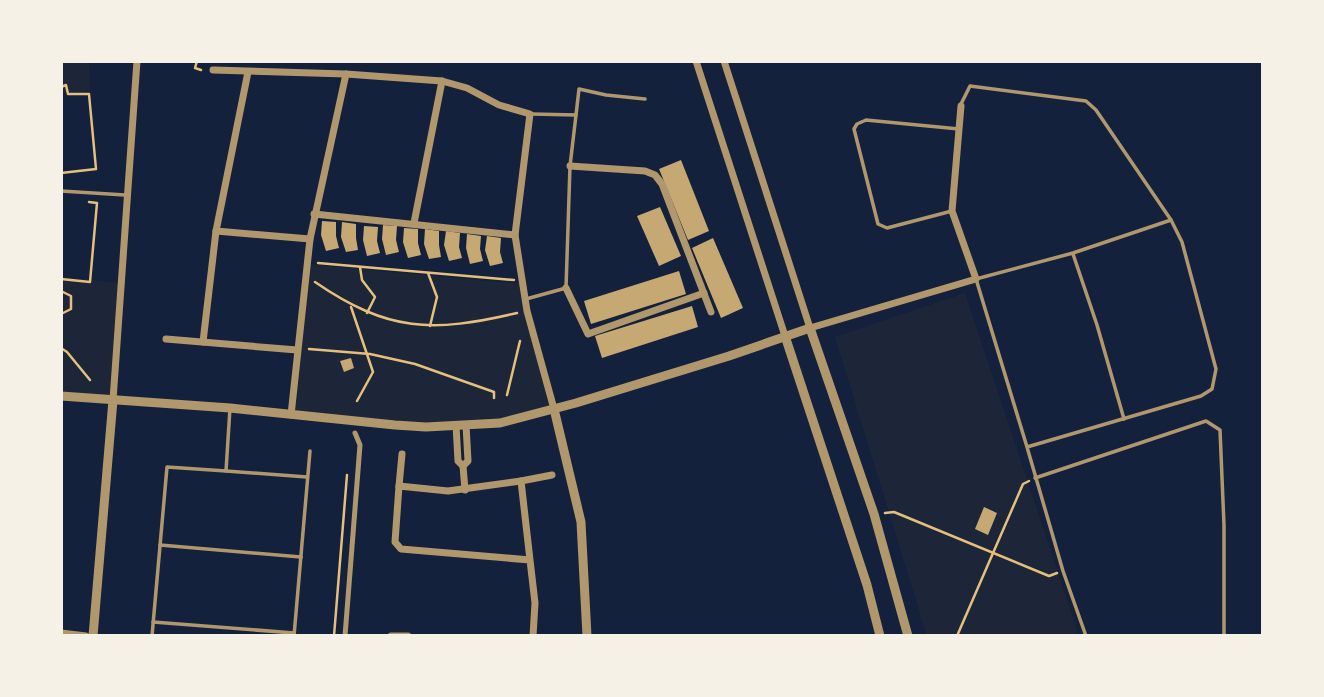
<svg xmlns="http://www.w3.org/2000/svg" width="1324" height="697" font-family="'Nunito Sans',sans-serif">
	<style>
		.green { fill: #1d2539 }
		.building { fill: #c6a872 }
		.lines { fill: none; stroke-linecap: round; stroke-linejoin: round }
		.path { stroke: #e5c07b; stroke-width: 2.5 }
		.service { stroke: #b1986c; stroke-width: 3.5 }
		.pedestrian { stroke: #b1986c; stroke-width: 5 }
		.minor { stroke: #b1986c; stroke-width: 7 }
		.tertiary { stroke: #b1986c; stroke-width: 9 }
	</style>
	<rect width="100%" height="100%" fill="#14213d"/>
	<g class="green">
		<polygon points="61,61 89,61 90,91 61,93"/>
		<polygon points="306,264 521,284 554,409 466,427 291,415"/>
		<polygon points="61,277 120,283 113,400 61,396"/>
		<polygon points="965,293 1077,630 1076,636 927,636 835,337"/>
	</g>
	<g class="building">
		<polygon points="681,160 709,231 688,240 659,169"/>
		<polygon points="660,207 681,256 659,266 637,216"/>
		<polygon points="322,221 336,222 336,236 339,248 326,251 321,235"/>
		<polygon points="342,222 356,224 356,238 358,250 346,252 341,237"/>
		<polygon points="383,225 397,226 396,240 399,252 386,255 382,239"/>
		<polygon points="364,226 378,227 377,241 380,253 367,256 363,240"/>
		<polygon points="404,228 418,229 418,243 421,255 408,258 403,242"/>
		<polygon points="425,229 439,231 439,245 441,257 429,259 424,244"/>
		<polygon points="446,231 460,233 459,247 462,258 449,261 444,245"/>
		<polygon points="467,234 481,236 480,249 483,261 470,264 466,248"/>
		<polygon points="487,236 501,238 500,252 503,263 490,266 485,250"/>
		<polygon points="713,238 743,308 721,318 692,248"/>
		<polygon points="679,271 686,294 591,324 584,301"/>
		<polygon points="692,306 698,327 602,358 595,336"/>
		<polygon points="351,358 354,368 344,372 340,361"/>
		<polygon points="984,507 997,513 988,535 975,529"/>
	</g>
	<g class="lines">
		<g class="path">
			<polyline points="197,61 195,68 201,70"/>
			<polyline points="61,87 66,85 68,94 89,94 96,169 61,173"/>
			<polyline points="318,263 514,280"/>
			<polyline points="360,267 362,280 375,297 367,313"/>
			<polyline points="428,273 437,297 430,326"/>
			<polyline points="61,279 90,282 97,203 89,202"/>
			<path d="M 315,282 C 388,332 432,333 517,313"/>
			<polyline points="61,291 71,296 71,309 61,314"/>
			<polyline points="351,307 373,372 357,401"/>
			<polyline points="61,348 67,352 90,380"/>
			<polyline points="309,349 370,354 415,364 494,392 494,398"/>
			<polyline points="507,395 520,341"/>
			<polyline points="885,513 894,512 1049,576 1057,573"/>
			<polyline points="334,636 347,475"/>
			<polyline points="957,636 1023,484 1029,481"/>
		</g>
		<g class="service">
			<polyline points="961,104 970,86 1086,101 1096,110 1171,220"/>
			<polyline points="576,115 579,89 606,95 645,99"/>
			<polyline points="61,191 125,195"/>
			<polyline points="952,211 887,228 878,224 854,129 857,124 866,120 959,129"/>
			<polyline points="1073,254 1097,325 1124,419"/>
			<polyline points="61,258 61,259"/>
			<polyline points="526,299 566,288 570,166 576,115 532,114"/>
			<polyline points="1027,447 976,279 1073,253 1171,220 1182,242 1216,369 1212,389 1201,396 1027,447 1063,571 1086,636"/>
			<polyline points="226,471 307,477"/>
			<polyline points="1035,478 1206,421 1220,430 1224,525 1224,636"/>
			<polyline points="160,545 301,557"/>
			<polyline points="153,622 294,633"/>
			<polyline points="152,636 167,467 226,471 230,408"/>
			<polyline points="294,636 310,451"/>
		</g>
		<polyline class="pedestrian" points="345,636 360,445 355,433"/>
		<g class="minor">
			<polyline points="696,61 785,336"/>
			<polyline points="724,61 810,328 976,279 952,211 961,106"/>
			<polyline points="213,70 346,74 442,81 467,88 499,105 530,114 515,235 527,311 554,409"/>
			<polyline points="570,166 645,171 655,175 662,184 711,312"/>
			<polyline points="314,214 515,235"/>
			<polyline points="414,223 442,81"/>
			<polyline points="216,231 310,239"/>
			<polyline points="566,288 588,334 704,293"/>
			<polyline points="166,339 297,350"/>
			<polyline points="203,342 216,231 248,72"/>
			<polyline points="113,400 137,61"/>
			<polyline points="291,415 310,239 346,74"/>
			<polyline points="456,425 458,461 463,466"/>
			<polyline points="521,481 552,475"/>
			<polyline points="399,486 402,454"/>
			<polyline points="465,490 463,466 468,461 466,425"/>
			<polyline points="530,560 521,481 448,491 399,486 395,542 401,549 530,560 535,603 533,636"/>
			<polyline points="61,633 86,636"/>
			<polyline points="391,636 408,636"/>
		</g>
		<g class="tertiary">
			<polyline points="785,336 867,585 880,636"/>
			<polyline points="61,396 230,408 395,425 426,427 500,423 576,403 729,356 810,328 874,514 908,636"/>
			<polyline points="554,409 581,522 587,636"/>
			<polyline points="93,636 113,400"/>
		</g>
	</g>
	<rect width="1324" height="697" fill="none" stroke="#f6f1e7" stroke-width="126"/>
</svg>
